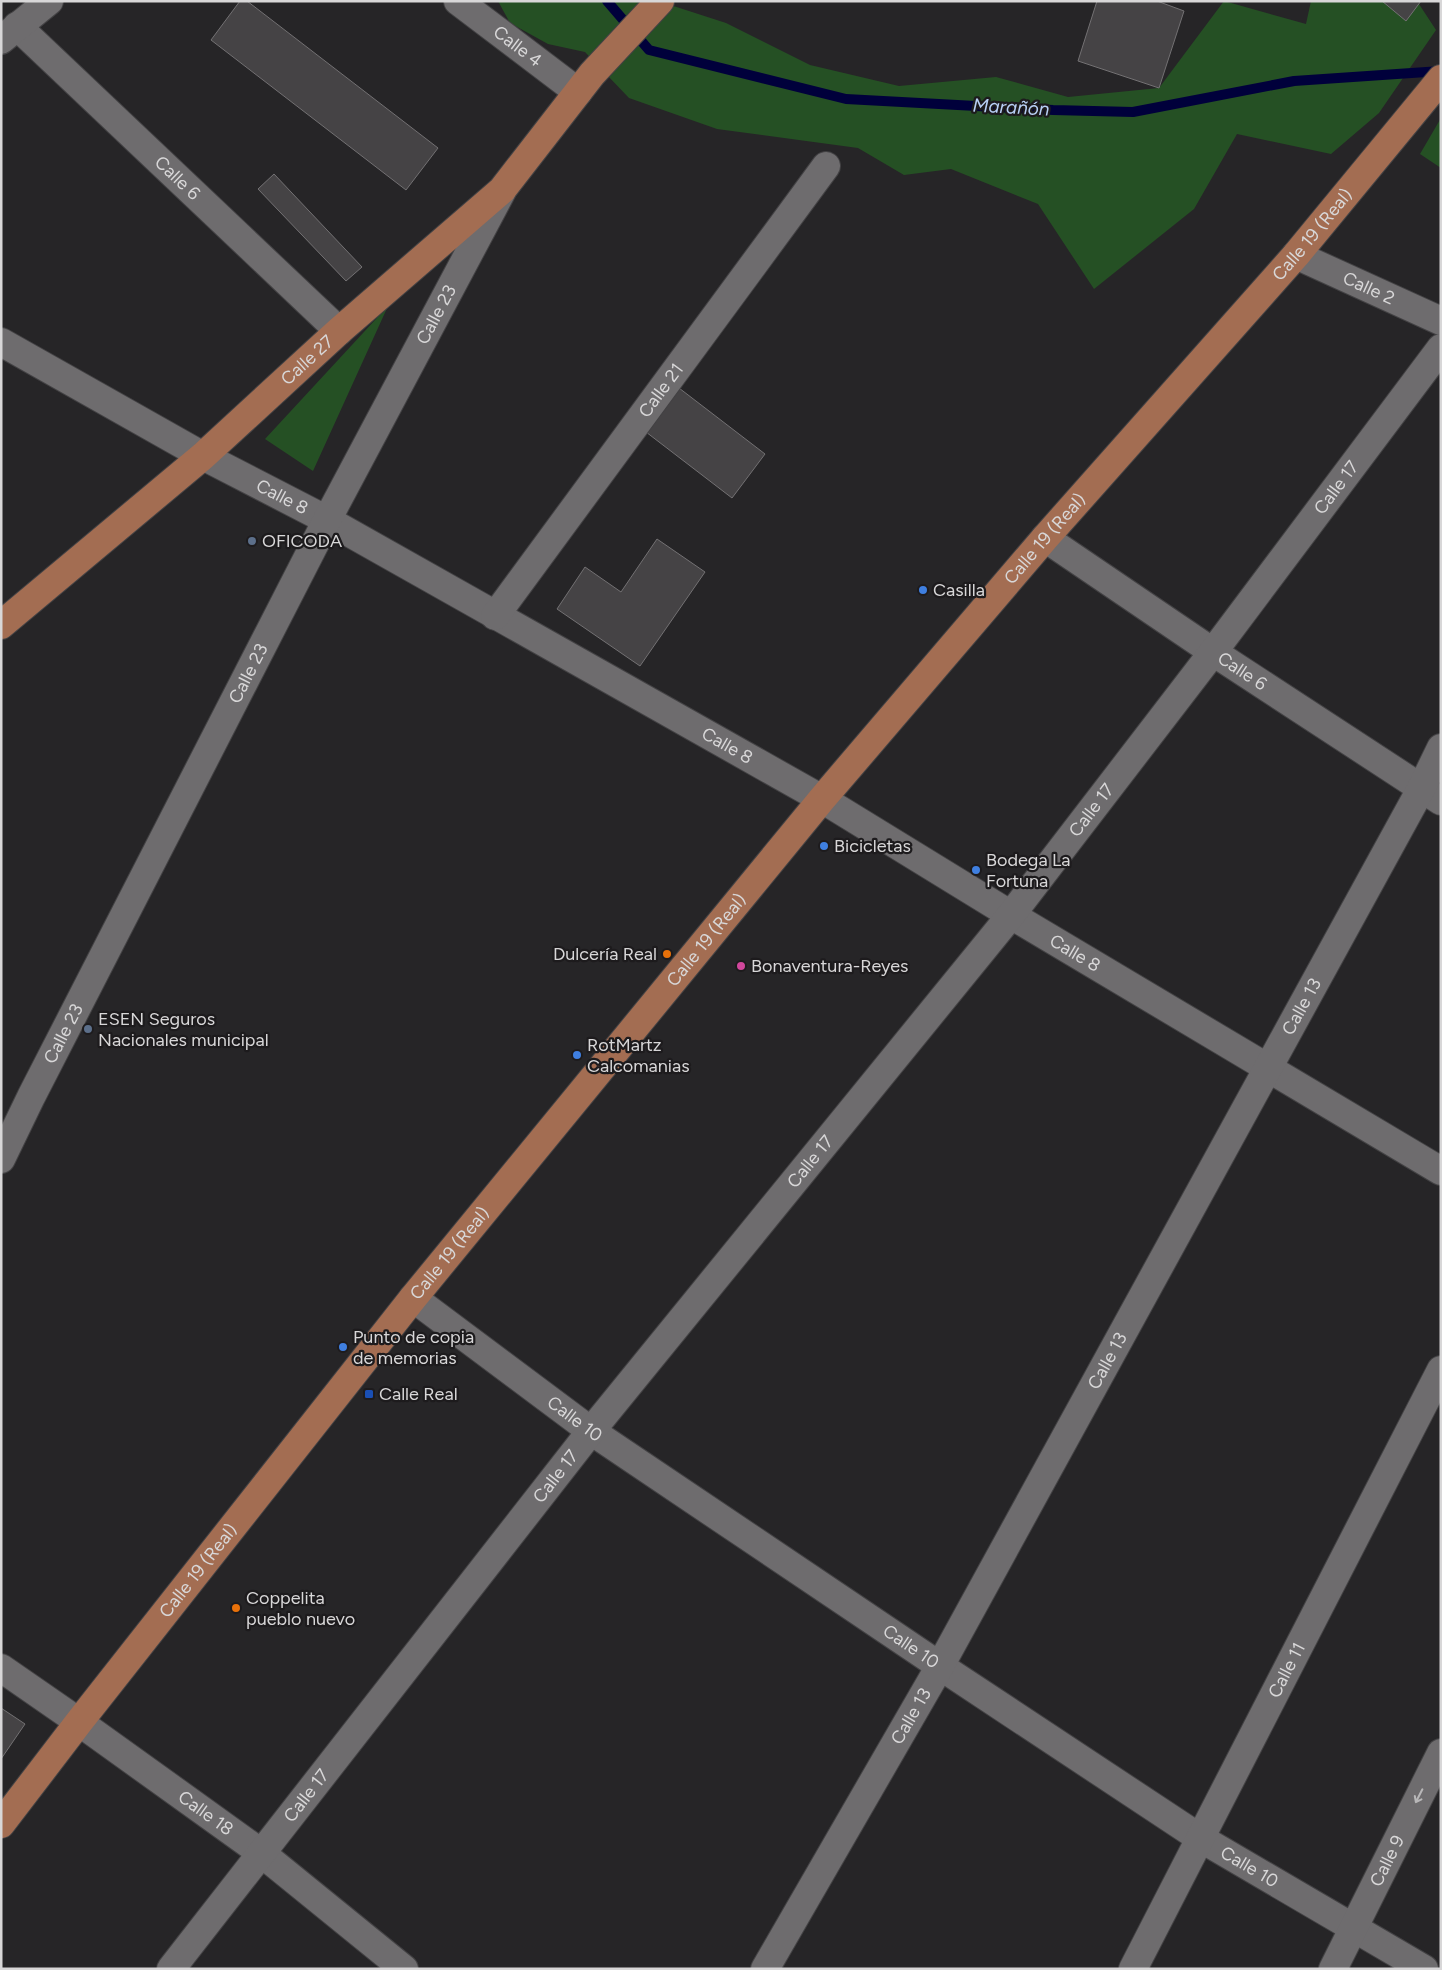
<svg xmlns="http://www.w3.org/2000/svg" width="1442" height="1970" font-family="Figtree,sans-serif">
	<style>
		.green { fill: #255024 }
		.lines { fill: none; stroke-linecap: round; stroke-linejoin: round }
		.stream { stroke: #00003b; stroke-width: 10 }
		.building { fill: #454345; stroke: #737173 }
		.minor-casing { stroke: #434244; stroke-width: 30 }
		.major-casing { stroke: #434244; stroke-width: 30 }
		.minor { stroke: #6e6c6e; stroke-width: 28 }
		.major { stroke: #a36d52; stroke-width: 28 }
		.oneway { stroke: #b8b7b8 }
		.service-dot { fill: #5c6f8a; stroke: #1d1b1d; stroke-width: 2 }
		.shop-dot { fill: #3f7fe0; stroke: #1d1b1d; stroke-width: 2 }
		.food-dot { fill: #e8710a; stroke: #1d1b1d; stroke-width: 2 }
		.hotel-dot { fill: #d1479c; stroke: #1d1b1d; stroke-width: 2 }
		.transit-dot { fill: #1a4fb4; stroke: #1d1b1d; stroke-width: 2 }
		.labels { text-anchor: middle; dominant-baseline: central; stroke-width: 4.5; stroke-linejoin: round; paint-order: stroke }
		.street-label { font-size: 18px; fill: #d8d7d8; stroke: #1d1b1d }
		.poi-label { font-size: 18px; fill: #d8d7d8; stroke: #1d1b1d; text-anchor: start }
		.water-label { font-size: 19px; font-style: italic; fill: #b8d0f5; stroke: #1d1b1d }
	</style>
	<rect width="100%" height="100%" fill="#262527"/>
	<g class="green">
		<polygon points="498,1 658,1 726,23 810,65 899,86 996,77 1068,97 1159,88 1224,1 1306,24 1311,1 1417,1 1436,30 1379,113 1331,154 1237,134 1194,209 1094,289 1038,204 951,169 904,175 858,148 717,129 629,98 585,52 548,44 510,23"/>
		<polygon points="1441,118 1441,168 1420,154"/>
		<polygon points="388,306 313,471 265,439"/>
	</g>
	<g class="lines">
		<polyline class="stream" points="607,1 649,50 846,99 1053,110 1133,112 1294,81 1441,71"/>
	</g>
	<g class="building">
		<polygon points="240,1 247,1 438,148 406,190 211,40"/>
		<polygon points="1097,1 1157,1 1184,11 1159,88 1078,61"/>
		<polygon points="1382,1 1421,1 1406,21"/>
		<polygon points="274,174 362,267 346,281 258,189"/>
		<polygon points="679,388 765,454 732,498 646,432"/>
		<polygon points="657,539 705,572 640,666 557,609 585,567 621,592"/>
		<polygon points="1,1708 25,1724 1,1759"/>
	</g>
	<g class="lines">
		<defs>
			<g id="minor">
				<path id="s1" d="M 458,1 L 578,92"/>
				<path id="s2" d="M 17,26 L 339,331"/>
				<polyline points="1,40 49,1"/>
				<path id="s3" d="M 1296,255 L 1441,321"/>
				<path id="s4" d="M 1,342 L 203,456 L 327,520 L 822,799 L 1011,915 L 1441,1171"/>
				<path id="s5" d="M 1045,538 L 1213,652 L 1441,801"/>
				<path id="s6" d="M 495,616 L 826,166"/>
				<path id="s7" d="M 1,1159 L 31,1097 L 327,520 L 502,191"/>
				<path id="s8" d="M 413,1298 L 591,1431 L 940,1666 L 1200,1838 L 1424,1969"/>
				<path id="s9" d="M 1,1668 L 79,1722 L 260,1852 L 404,1969"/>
				<path id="s10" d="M 171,1969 L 591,1431 L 1011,915 L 1213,652 L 1441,348"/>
				<path id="s11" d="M 765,1969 L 940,1666 L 1421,789 L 1441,748"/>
				<path id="s12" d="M 1133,1969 L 1441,1370"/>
				<path id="s13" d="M 1333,1969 L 1441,1753"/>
			</g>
			<g id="major">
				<path id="s14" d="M 1,625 L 203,456 L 339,331 L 502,190 L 592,74 L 660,1"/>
				<path id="s15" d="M 1,1824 L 79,1722 L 413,1298 L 822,799 L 1045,538 L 1296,255 L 1441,79"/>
			</g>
		</defs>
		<use href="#minor" class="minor-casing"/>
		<use href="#major" class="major-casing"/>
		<use href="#minor" class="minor"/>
		<use href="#major" class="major"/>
	</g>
	<defs><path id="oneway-shaft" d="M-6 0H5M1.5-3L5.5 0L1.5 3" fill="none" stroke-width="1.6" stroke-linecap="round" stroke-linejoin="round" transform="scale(1.25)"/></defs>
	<use class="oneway" href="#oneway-shaft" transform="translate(1419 1796) rotate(117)"/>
	<g class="service-dot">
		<circle cx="252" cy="541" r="5"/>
		<circle cx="88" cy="1029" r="5"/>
	</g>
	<g class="shop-dot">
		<circle cx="923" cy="590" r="5"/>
		<circle cx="824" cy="846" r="5"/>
		<circle cx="976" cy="870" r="5"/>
		<circle cx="577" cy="1055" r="5"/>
		<circle cx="343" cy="1347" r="5"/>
	</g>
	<g class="food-dot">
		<circle cx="667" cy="954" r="5"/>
		<circle cx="236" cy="1608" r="5"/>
	</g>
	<circle class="hotel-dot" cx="741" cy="966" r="5"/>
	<rect class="transit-dot" x="364" y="1389" width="10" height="10" rx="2.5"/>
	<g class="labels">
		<g class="street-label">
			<text stroke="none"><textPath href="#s1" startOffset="75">Calle 4</textPath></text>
			<text stroke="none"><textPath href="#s2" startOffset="221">Calle 6</textPath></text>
			<text stroke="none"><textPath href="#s15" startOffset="2061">Calle 19 (Real)</textPath></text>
			<text stroke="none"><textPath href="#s3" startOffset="80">Calle 2</textPath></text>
			<text stroke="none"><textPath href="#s7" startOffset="950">Calle 23</textPath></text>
			<text stroke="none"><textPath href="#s14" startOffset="405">Calle 27</textPath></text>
			<text stroke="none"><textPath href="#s6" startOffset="280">Calle 21</textPath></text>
			<text stroke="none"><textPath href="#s10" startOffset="1885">Calle 17</textPath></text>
			<text stroke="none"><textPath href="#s4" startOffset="321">Calle 8</textPath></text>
			<text stroke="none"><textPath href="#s15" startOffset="1656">Calle 19 (Real)</textPath></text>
			<text stroke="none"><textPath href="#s5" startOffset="238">Calle 6</textPath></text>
			<text stroke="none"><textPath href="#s7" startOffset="545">Calle 23</textPath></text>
			<text stroke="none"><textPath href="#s4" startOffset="831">Calle 8</textPath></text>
			<text stroke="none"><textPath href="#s10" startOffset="1480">Calle 17</textPath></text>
			<text stroke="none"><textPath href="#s15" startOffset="1131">Calle 19 (Real)</textPath></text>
			<text stroke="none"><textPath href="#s4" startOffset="1236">Calle 8</textPath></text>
			<text stroke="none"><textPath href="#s11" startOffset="1102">Calle 13</textPath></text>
			<text stroke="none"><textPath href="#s7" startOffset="140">Calle 23</textPath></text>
			<text stroke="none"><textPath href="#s10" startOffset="1030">Calle 17</textPath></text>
			<text stroke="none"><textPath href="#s15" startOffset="726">Calle 19 (Real)</textPath></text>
			<text stroke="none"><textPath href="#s11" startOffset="698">Calle 13</textPath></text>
			<text stroke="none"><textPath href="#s8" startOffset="202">Calle 10</textPath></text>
			<text stroke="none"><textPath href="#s10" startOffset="625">Calle 17</textPath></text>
			<text stroke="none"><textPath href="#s15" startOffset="321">Calle 19 (Real)</textPath></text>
			<text stroke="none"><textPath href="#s8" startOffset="608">Calle 10</textPath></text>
			<text stroke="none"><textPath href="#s12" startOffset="336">Calle 11</textPath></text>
			<text stroke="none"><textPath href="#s11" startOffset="292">Calle 13</textPath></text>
			<text stroke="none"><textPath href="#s10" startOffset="220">Calle 17</textPath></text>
			<text stroke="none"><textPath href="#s9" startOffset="251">Calle 18</textPath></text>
			<text stroke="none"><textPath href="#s13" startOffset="121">Calle 9</textPath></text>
			<text stroke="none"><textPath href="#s8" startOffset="1012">Calle 10</textPath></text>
		</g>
		<g class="poi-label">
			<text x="262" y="541">OFICODA</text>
			<text x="933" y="590">Casilla</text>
			<text x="834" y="846">Bicicletas</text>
			<text x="986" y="860">Bodega La<tspan x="986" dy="21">Fortuna</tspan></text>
			<text x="657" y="954" text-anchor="end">Dulcería Real</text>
			<text x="751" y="966">Bonaventura-Reyes</text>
			<text x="98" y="1019">ESEN Seguros<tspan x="98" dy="21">Nacionales municipal</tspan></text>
			<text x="587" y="1045">RotMartz<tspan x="587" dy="21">Calcomanias</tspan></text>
			<text x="353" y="1337">Punto de copia<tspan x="353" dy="21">de memorias</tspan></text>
			<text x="379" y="1394">Calle Real</text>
			<text x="246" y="1598">Coppelita<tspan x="246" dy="21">pueblo nuevo</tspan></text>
		</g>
		<g class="water-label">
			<text transform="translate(1011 107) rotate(3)">Marañón</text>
		</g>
	</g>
	<rect width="1442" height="1970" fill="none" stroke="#d8d7d8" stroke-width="5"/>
</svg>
